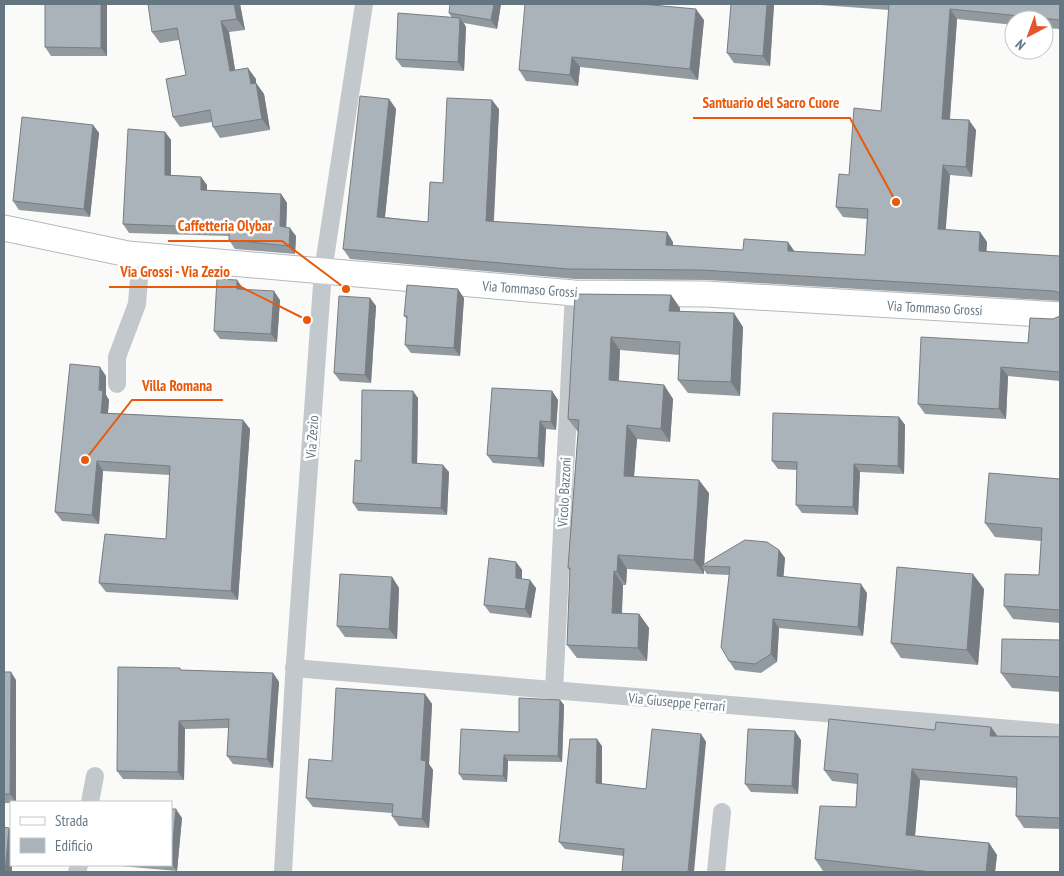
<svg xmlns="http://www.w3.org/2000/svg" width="1064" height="876" font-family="'PT Sans Narrow',sans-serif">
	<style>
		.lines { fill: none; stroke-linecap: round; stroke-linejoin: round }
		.secondary-casing { stroke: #b3babf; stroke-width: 27 }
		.street { stroke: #c3c8cc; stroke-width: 18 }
		.secondary { stroke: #fff; stroke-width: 25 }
		.wall { fill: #929a9f }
		.shaded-wall { fill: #777d82 }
		.building { fill: #aab3b9; stroke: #777d82 }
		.labels { text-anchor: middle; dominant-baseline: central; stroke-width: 5; stroke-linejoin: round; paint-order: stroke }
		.street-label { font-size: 14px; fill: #657683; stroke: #fff }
		.leader { fill: none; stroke: #e8590c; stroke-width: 2 }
		.callout-dot { fill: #e8590c; stroke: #fff; stroke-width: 2 }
		.callout-label { font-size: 15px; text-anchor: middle; font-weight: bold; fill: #e8590c; stroke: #fff; stroke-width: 5; stroke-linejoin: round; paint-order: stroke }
	</style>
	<rect width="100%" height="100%" fill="#fafaf8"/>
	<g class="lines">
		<defs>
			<polyline id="secondary" points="4,228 128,254 574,293 706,294 1060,315"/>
		</defs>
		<use href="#secondary" class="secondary-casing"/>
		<g class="street">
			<polyline points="117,384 117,357 137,304 139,278 128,254"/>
			<polyline points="294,668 1060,733"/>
			<polyline points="554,691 574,293"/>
			<polyline points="90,802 95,776"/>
			<polyline points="77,872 79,865"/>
			<polyline points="283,872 294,677 323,271 364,4"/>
			<polyline points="716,872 722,812"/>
		</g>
		<use href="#secondary" class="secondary"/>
	</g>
	<g class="wall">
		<polygon points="45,4 107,4 107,56 51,56 45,47"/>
		<polygon points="240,4 245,30 229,32 235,70 256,79 256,83 264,94 270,130 220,138 213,127 212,122 180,127 173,117 186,75 179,40 160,43 152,32"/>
		<polygon points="501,4 497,29 464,23 466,27 464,71 402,67 396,59 452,18 449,13"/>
		<polygon points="731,4 774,4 770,66 734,63 727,53"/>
		<polygon points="807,4 1060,4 1060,29 1044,28 1044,20 1014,20 1014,25 957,19 950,119 976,130 972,177 950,175 945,230 980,232 987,242 986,252 1060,256 1060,301 707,280 575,279 350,259 343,249 389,99 396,109 385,217 428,222 443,183 499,109 494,221 673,242 673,246 743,250 865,255 867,219 843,217 836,207 849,175 881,111 889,10"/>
		<polygon points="704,20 698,80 580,67 578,86 526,81 519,70"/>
		<polygon points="93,125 99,133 90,217 19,210 13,201"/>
		<polygon points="165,132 171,140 171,175 201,177 207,185 207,190 281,194 287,203 286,227 296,236 295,254 235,249 229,240 229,236 129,233 123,224"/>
		<polygon points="243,288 243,289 280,300 277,342 220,339 214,331"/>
		<polygon points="575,294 671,295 680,308 680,311 743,327 740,396 688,393 678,380 679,355 620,350 619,381 664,385 673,399 670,442 637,439 634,476 709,493 704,564 779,550 785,558 783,576 867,593 863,636 779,628 777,662 761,673 735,670 729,661 729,575 707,574 704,570 704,574 627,569 626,585 623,585 622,614 639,614 649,628 647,661 577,658 567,645 570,571 568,568 578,432 568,419"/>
		<polygon points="370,298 376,306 371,383 340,381 334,373"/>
		<polygon points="464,298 460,356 411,353 405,345 407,319 404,316"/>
		<polygon points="1060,316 1060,381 1008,376 1006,419 925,414 918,404 1028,343 1053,319"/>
		<polygon points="106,376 106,395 109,400 108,413 243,420 250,429 238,600 106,592 99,583 166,539 170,475 103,471 99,524 62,521 55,512"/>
		<polygon points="552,391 558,400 556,430 546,429 544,467 493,463 487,455"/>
		<polygon points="418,398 417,464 449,472 447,515 358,511 353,503 361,461"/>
		<polygon points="899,417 905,425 904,474 860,472 858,515 802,513 796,505 797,470 778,469 772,461"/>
		<polygon points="1060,479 1060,623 1013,619 1004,606 1039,575 1041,541 995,537 985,523"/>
		<polygon points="516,562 522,570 522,579 536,588 531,618 490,613 484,605"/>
		<polygon points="392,577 399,588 397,639 345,637 337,626"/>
		<polygon points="984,589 978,665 901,658 891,643"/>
		<polygon points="1060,640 1060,692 1012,688 1001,673"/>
		<polygon points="181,670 273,673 279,682 273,768 233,764 227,756 229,728 185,729 184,780 123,779 117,771"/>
		<polygon points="4,672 16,680 16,802 11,803 4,803"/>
		<polygon points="425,694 432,704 429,764 433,770 429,828 399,826 392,816 392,813 313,807 306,798 332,761"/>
		<polygon points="560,700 564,705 562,762 508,761 507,782 463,780 459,774 519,732"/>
		<polygon points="991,727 997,736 1060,737 1060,829 1024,828 1016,816 1017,788 920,780 915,836 989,843 997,855 995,872 839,872 823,871 815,859 856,807 857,784 832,781 824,770 935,730"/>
		<polygon points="701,734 706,742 624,856 565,849 559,842 602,746 602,784 646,789"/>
		<polygon points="801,740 798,794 751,792 745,784"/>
		<polygon points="171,809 182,818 177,871 109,865 171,865"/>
	</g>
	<g class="shaded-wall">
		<polygon points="101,4 107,4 107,56 101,48"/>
		<polygon points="234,4 240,4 245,30 237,19"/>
		<polygon points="494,4 501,4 497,29 491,20"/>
		<polygon points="767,4 774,4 770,66 763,56"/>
		<polygon points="696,9 704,20 698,80 690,69"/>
		<polygon points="950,9 957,19 949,128 942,119"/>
		<polygon points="460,18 466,27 464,71 458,62"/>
		<polygon points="221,21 229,32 237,82 230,71"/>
		<polygon points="572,57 580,67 578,86 570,75"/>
		<polygon points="248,68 256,79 256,83 264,94 270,130 262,119 251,84"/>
		<polygon points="389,99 396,109 384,226 377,217"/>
		<polygon points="492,100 499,109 493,231 486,221"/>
		<polygon points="969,120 976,130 972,177 966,167"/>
		<polygon points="93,125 99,133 90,217 84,209"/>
		<polygon points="165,132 171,140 171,183 165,175"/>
		<polygon points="943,165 950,175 945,239 938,229"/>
		<polygon points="201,177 207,185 207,198 201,190"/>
		<polygon points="281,194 287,203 286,234 280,226"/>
		<polygon points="290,228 296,236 295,254 289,246"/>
		<polygon points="667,232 673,242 673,255 666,245"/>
		<polygon points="980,232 987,242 986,261 979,251"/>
		<polygon points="788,242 795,252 788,251"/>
		<polygon points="4,254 5,256 4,264"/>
		<polygon points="237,280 243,288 243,297 237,289"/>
		<polygon points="458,289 464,298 460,356 454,348"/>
		<polygon points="274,291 280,300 277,342 271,334"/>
		<polygon points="671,295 680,308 678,324 669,311"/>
		<polygon points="370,298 376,306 371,383 365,375"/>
		<polygon points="734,313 743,327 740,396 731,382"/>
		<polygon points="611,337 620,350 618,393 609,380"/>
		<polygon points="100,367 106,376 106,395 109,400 107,422 101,413 99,390"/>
		<polygon points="1001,367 1008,376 1006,419 999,409"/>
		<polygon points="664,385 673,399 670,442 661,429"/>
		<polygon points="413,391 418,398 417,471 412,463"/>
		<polygon points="552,391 558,400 556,430 551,422"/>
		<polygon points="899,417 905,425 904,474 898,466"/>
		<polygon points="243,420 250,429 238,600 231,591"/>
		<polygon points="540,421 546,429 544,467 538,458"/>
		<polygon points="627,425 637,439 633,489 624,476"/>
		<polygon points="97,461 103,471 99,524 92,515"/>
		<polygon points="854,464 860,472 858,515 853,507"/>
		<polygon points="443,465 449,472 447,515 441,508"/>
		<polygon points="699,480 709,493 704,566 701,566 704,570 704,574 694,560"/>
		<polygon points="779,550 785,558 783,584 777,576"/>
		<polygon points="618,555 627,569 626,585 617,572"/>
		<polygon points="516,562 522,570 522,586 516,578"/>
		<polygon points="614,571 623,585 621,626 612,613"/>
		<polygon points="973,574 984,589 978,665 967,650"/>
		<polygon points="392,577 399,588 397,639 389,629"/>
		<polygon points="530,580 536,588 531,618 525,609"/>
		<polygon points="861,584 867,593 863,636 858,627"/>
		<polygon points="639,614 649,628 647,661 638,648"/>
		<polygon points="773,619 779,628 777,662 771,654"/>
		<polygon points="11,672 16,680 16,802 10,794"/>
		<polygon points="273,673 279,682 273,768 267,759"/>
		<polygon points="425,694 432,704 429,764 433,770 429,828 422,819 421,760"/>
		<polygon points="560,700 564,705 562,762 558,756"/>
		<polygon points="179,721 185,729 184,780 178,772"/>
		<polygon points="991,727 999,738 990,736"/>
		<polygon points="795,731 801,740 798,794 792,786"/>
		<polygon points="701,734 706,742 694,872 688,872"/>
		<polygon points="597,739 602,746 602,791 596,783"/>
		<polygon points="504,755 508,761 507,782 503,776"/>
		<polygon points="912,769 920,780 914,846 906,835"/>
		<polygon points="176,809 182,818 177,871 171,863"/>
		<polygon points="9,828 11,831 11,865 12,865 12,872 5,872"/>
		<polygon points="989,843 997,855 995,872 986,872"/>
	</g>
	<g class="building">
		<polygon points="45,4 101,4 101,48 45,47"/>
		<polygon points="148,4 234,4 237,19 221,21 230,71 248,68 251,84 256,83 262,119 213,127 210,110 173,117 166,79 186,75 177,28 152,32"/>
		<polygon points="450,4 494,4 491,20 449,13"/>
		<polygon points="525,4 641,4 696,9 690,69 572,57 570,75 519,70"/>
		<polygon points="731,4 767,4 763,56 727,53"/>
		<polygon points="889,4 1060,4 1060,20 950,9 942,119 969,120 966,167 943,165 938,229 980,232 979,251 1060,256 1060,293 1054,291 700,270 568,269 343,249 360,96 389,99 377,217 428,222 430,182 443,183 447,98 492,100 486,221 667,232 666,245 743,250 744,239 788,242 788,251 865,255 868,209 836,207 839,174 849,175 854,108 881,111"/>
		<polygon points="398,13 460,18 458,62 396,59"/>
		<polygon points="22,117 93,125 84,209 13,201"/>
		<polygon points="128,129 165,132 165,175 201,177 201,190 281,194 280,226 290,228 289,246 229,240 229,228 123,224"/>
		<polygon points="217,279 237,280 237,289 274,291 271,334 214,331"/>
		<polygon points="407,285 458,289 454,348 405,345 407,316 404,316"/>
		<polygon points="575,294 671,295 669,311 734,313 731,382 678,380 680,342 611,337 609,380 664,385 661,429 627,425 624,476 699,480 694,560 618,555 617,572 614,571 612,613 639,614 638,648 567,645 570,568 568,568 579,420 568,419"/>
		<polygon points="339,296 370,298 365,375 334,373"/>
		<polygon points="1060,316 1060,372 1001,367 999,409 918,404 921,337 1028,343 1030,318 1053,319"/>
		<polygon points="70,364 100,367 99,390 103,391 101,413 243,420 231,591 99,583 105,534 166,539 170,466 97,461 92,515 55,512"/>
		<polygon points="492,388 552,391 551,422 540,421 538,458 487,455"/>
		<polygon points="362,390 413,391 412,463 443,465 441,508 353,503 355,460 361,461"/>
		<polygon points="773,413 899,417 898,466 854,464 853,507 796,505 797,462 772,461"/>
		<polygon points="989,473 1060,479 1060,610 1004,606 1005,574 1039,575 1042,528 985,523"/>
		<polygon points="745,540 767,542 779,550 777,576 861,584 858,627 773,619 771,654 755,664 729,661 721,647 730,567 701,566"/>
		<polygon points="489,558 516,562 516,578 530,580 525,609 484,605"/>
		<polygon points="897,567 973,574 967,650 891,643"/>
		<polygon points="340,574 392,577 389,629 337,626"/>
		<polygon points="1002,639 1060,640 1060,677 1001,673"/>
		<polygon points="118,667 180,668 180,670 273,673 267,759 227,756 229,719 179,721 178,772 117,771"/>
		<polygon points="4,672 11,672 10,794 4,794"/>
		<polygon points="336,688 425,694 421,760 426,761 422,819 392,816 393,804 306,798 309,759 332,761"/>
		<polygon points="519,698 560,700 558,756 504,755 503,776 459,774 461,729 519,732"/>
		<polygon points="829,719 935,730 936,722 991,727 990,736 1060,737 1060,818 1016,816 1017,777 912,769 906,835 989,843 986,872 994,872 932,872 815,859 820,806 856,807 858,774 824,770"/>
		<polygon points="652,729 701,734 688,872 622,872 624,849 559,842 570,739 597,739 596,783 646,789"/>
		<polygon points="748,729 795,731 792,786 745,784"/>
		<polygon points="171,809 176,809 171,861"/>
		<polygon points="4,827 9,828 5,872 4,872"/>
	</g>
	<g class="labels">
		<g class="street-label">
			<text transform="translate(530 289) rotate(4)">Via Tommaso Grossi</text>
			<text transform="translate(935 308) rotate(3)">Via Tommaso Grossi</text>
			<text transform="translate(312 437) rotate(-86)">Via Zezio</text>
			<text transform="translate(564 492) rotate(-87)">Vicolo Bazzoni</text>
			<text transform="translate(677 702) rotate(5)">Via Giuseppe Ferrari</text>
		</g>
	</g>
	<path class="leader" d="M896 202L850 118H693M346 289L282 241H168M307 320L241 287H109M85 460L132 400H223"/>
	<g class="callout-dot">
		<circle cx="896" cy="202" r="5"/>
		<circle cx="346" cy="289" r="5"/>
		<circle cx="307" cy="320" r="5"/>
		<circle cx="85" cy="460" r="5"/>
	</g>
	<g class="callout-label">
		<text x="771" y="108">Santuario del Sacro Cuore</text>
		<text x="225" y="231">Caffetteria Olybar</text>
		<text x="175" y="277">Via Grossi - Via Zezio</text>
		<text x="177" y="391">Villa Romana</text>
	</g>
	<rect width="1064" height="876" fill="none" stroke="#657683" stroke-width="10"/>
	<rect x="10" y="801" width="162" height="65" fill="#ffffff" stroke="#c1c8cd"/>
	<rect x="20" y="817" width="25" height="8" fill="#ffffff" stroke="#c1c8cd"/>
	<text x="55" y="826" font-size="15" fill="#657683">Strada</text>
	<rect x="20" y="838" width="25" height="15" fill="#aab3b9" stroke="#c1c8cd"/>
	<text x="55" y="851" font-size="15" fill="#657683">Edificio</text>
	<g transform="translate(1029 35) rotate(221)"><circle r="24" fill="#ffffff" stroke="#c1c8cd"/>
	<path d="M0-4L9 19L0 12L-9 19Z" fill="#e4572e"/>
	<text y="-8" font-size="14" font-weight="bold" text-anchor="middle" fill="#657683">N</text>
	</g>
</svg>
